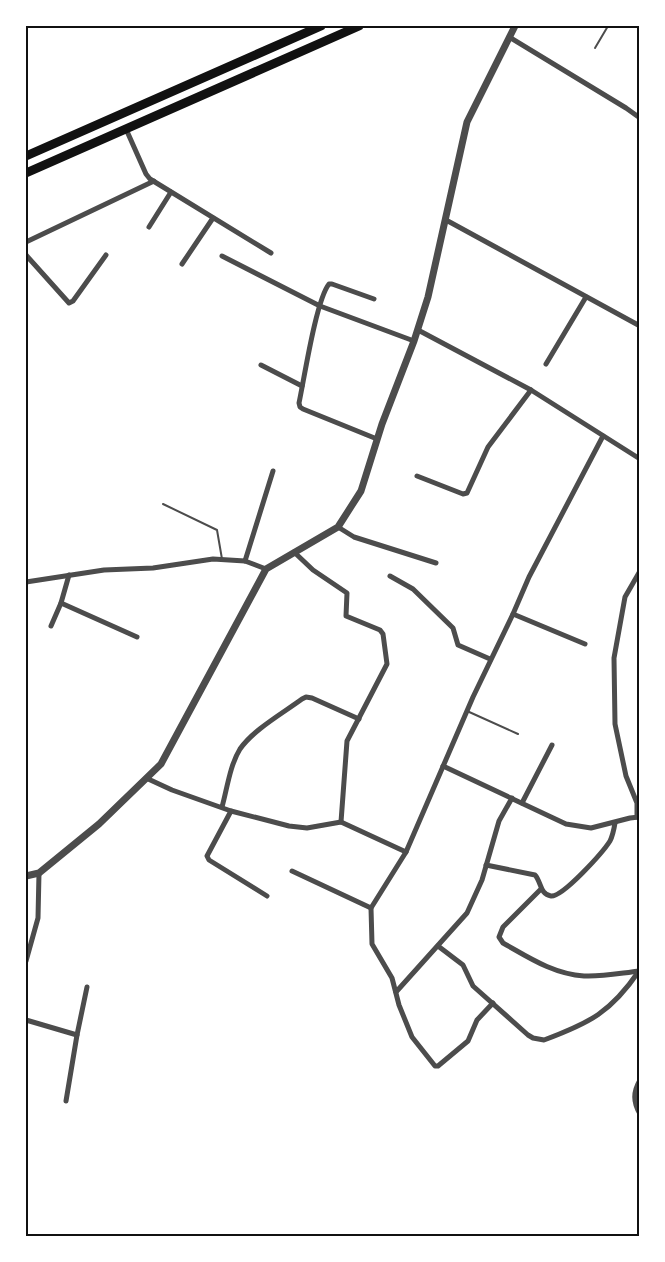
<svg xmlns="http://www.w3.org/2000/svg" width="665" height="1262" font-family="Roboto,sans-serif">
	<style>
		.lines { fill: none; stroke-linecap: round; stroke-linejoin: round }
		.service { stroke: #4c4c4c; stroke-width: 2 }
		.minor { stroke: #4c4c4c; stroke-width: 5 }
		.tertiary { stroke: #4c4c4c; stroke-width: 7 }
		.trunk { stroke: #111; stroke-width: 9 }
		.neatline { fill: none; stroke: #111; stroke-width: 2 }
	</style>
	<rect width="100%" height="100%" fill="#fff"/>
	<g class="lines">
		<g class="service">
			<polyline points="595,48 608,26"/>
			<polyline points="163,504 217,530 222,559"/>
			<polyline points="467,711 518,734"/>
		</g>
		<g class="minor">
			<polyline points="509,37 626,108 640,118"/>
			<polyline points="126,129 146,174 150,179 271,253"/>
			<polyline points="446,220 640,326"/>
			<polyline points="149,227 171,192"/>
			<polyline points="26,242 154,181"/>
			<polyline points="26,255 69,303 73,301 106,255"/>
			<polyline points="222,256 320,306 414,341"/>
			<polyline points="182,264 213,218"/>
			<path d="M 374,299 L 332,284 L 329,284 C 316,300 304,380 299,403 L 300,407 L 303,409 L 377,439"/>
			<polyline points="418,330 531,390 640,459"/>
			<polyline points="546,364 586,297"/>
			<polyline points="261,365 302,386"/>
			<polyline points="417,476 463,494 467,493 488,447 531,390"/>
			<polyline points="338,527 354,537 436,563"/>
			<polyline points="294,552 313,570 347,593 346,616 380,630 383,634 387,664 347,741 341,822"/>
			<polyline points="245,561 273,471"/>
			<polyline points="390,576 413,589 453,628 458,645 490,659"/>
			<polyline points="26,582 104,570 153,568 213,559 245,561 266,569"/>
			<polyline points="61,603 137,637"/>
			<polyline points="513,614 585,644"/>
			<polyline points="51,626 61,603 69,575"/>
			<polyline points="443,766 566,824 591,828 630,818 639,817"/>
			<polyline points="146,778 172,790 231,811 289,826 307,828 341,822 406,852"/>
			<polyline points="522,803 552,745"/>
			<path d="M 222,807 C 227,789 230,765 240,749 C 253,730 283,713 302,699 L 306,697 L 312,698 L 359,719"/>
			<polyline points="231,811 207,856 209,860 267,896"/>
			<polyline points="637,817 637,803 626,776 615,724 614,658 625,597 640,571"/>
			<path d="M 486,865 L 535,875 C 541,881 540,895 551,896 C 563,897 603,852 610,841 C 613,835 614,829 615,823"/>
			<polyline points="292,871 371,908"/>
			<path d="M 541,889 L 503,927 L 499,937 L 503,943 C 528,957 553,974 584,976 C 602,977 621,973 640,971"/>
			<path d="M 438,946 L 463,965 L 473,986 L 528,1035 L 533,1038 L 544,1040 C 590,1023 611,1012 639,971"/>
			<polyline points="26,961 38,918 39,873"/>
			<polyline points="396,992 467,913 482,880 499,821 512,798"/>
			<polyline points="493,1003 477,1020 468,1041 438,1066 435,1066 412,1037 399,1005 392,978 372,944 371,908 406,852 473,697 513,614 529,577 603,436"/>
			<polyline points="26,1020 77,1035"/>
			<path d="M 640,1080 C 633,1092 633,1102 640,1114"/>
			<polyline points="66,1101 77,1035 87,987"/>
		</g>
		<polyline class="tertiary" points="26,876 39,873 99,824 161,764 266,569 338,527 361,491 382,424 414,341 428,297 467,122 515,26"/>
		<g class="trunk">
			<polyline points="26,156 321,26"/>
			<polyline points="26,173 359,26"/>
		</g>
	</g>
	<rect width="665" height="1262" fill="none" stroke="#ffffff" stroke-width="54"/>
	<rect x="27" y="27" width="611" height="1208" class="neatline"/>
</svg>
